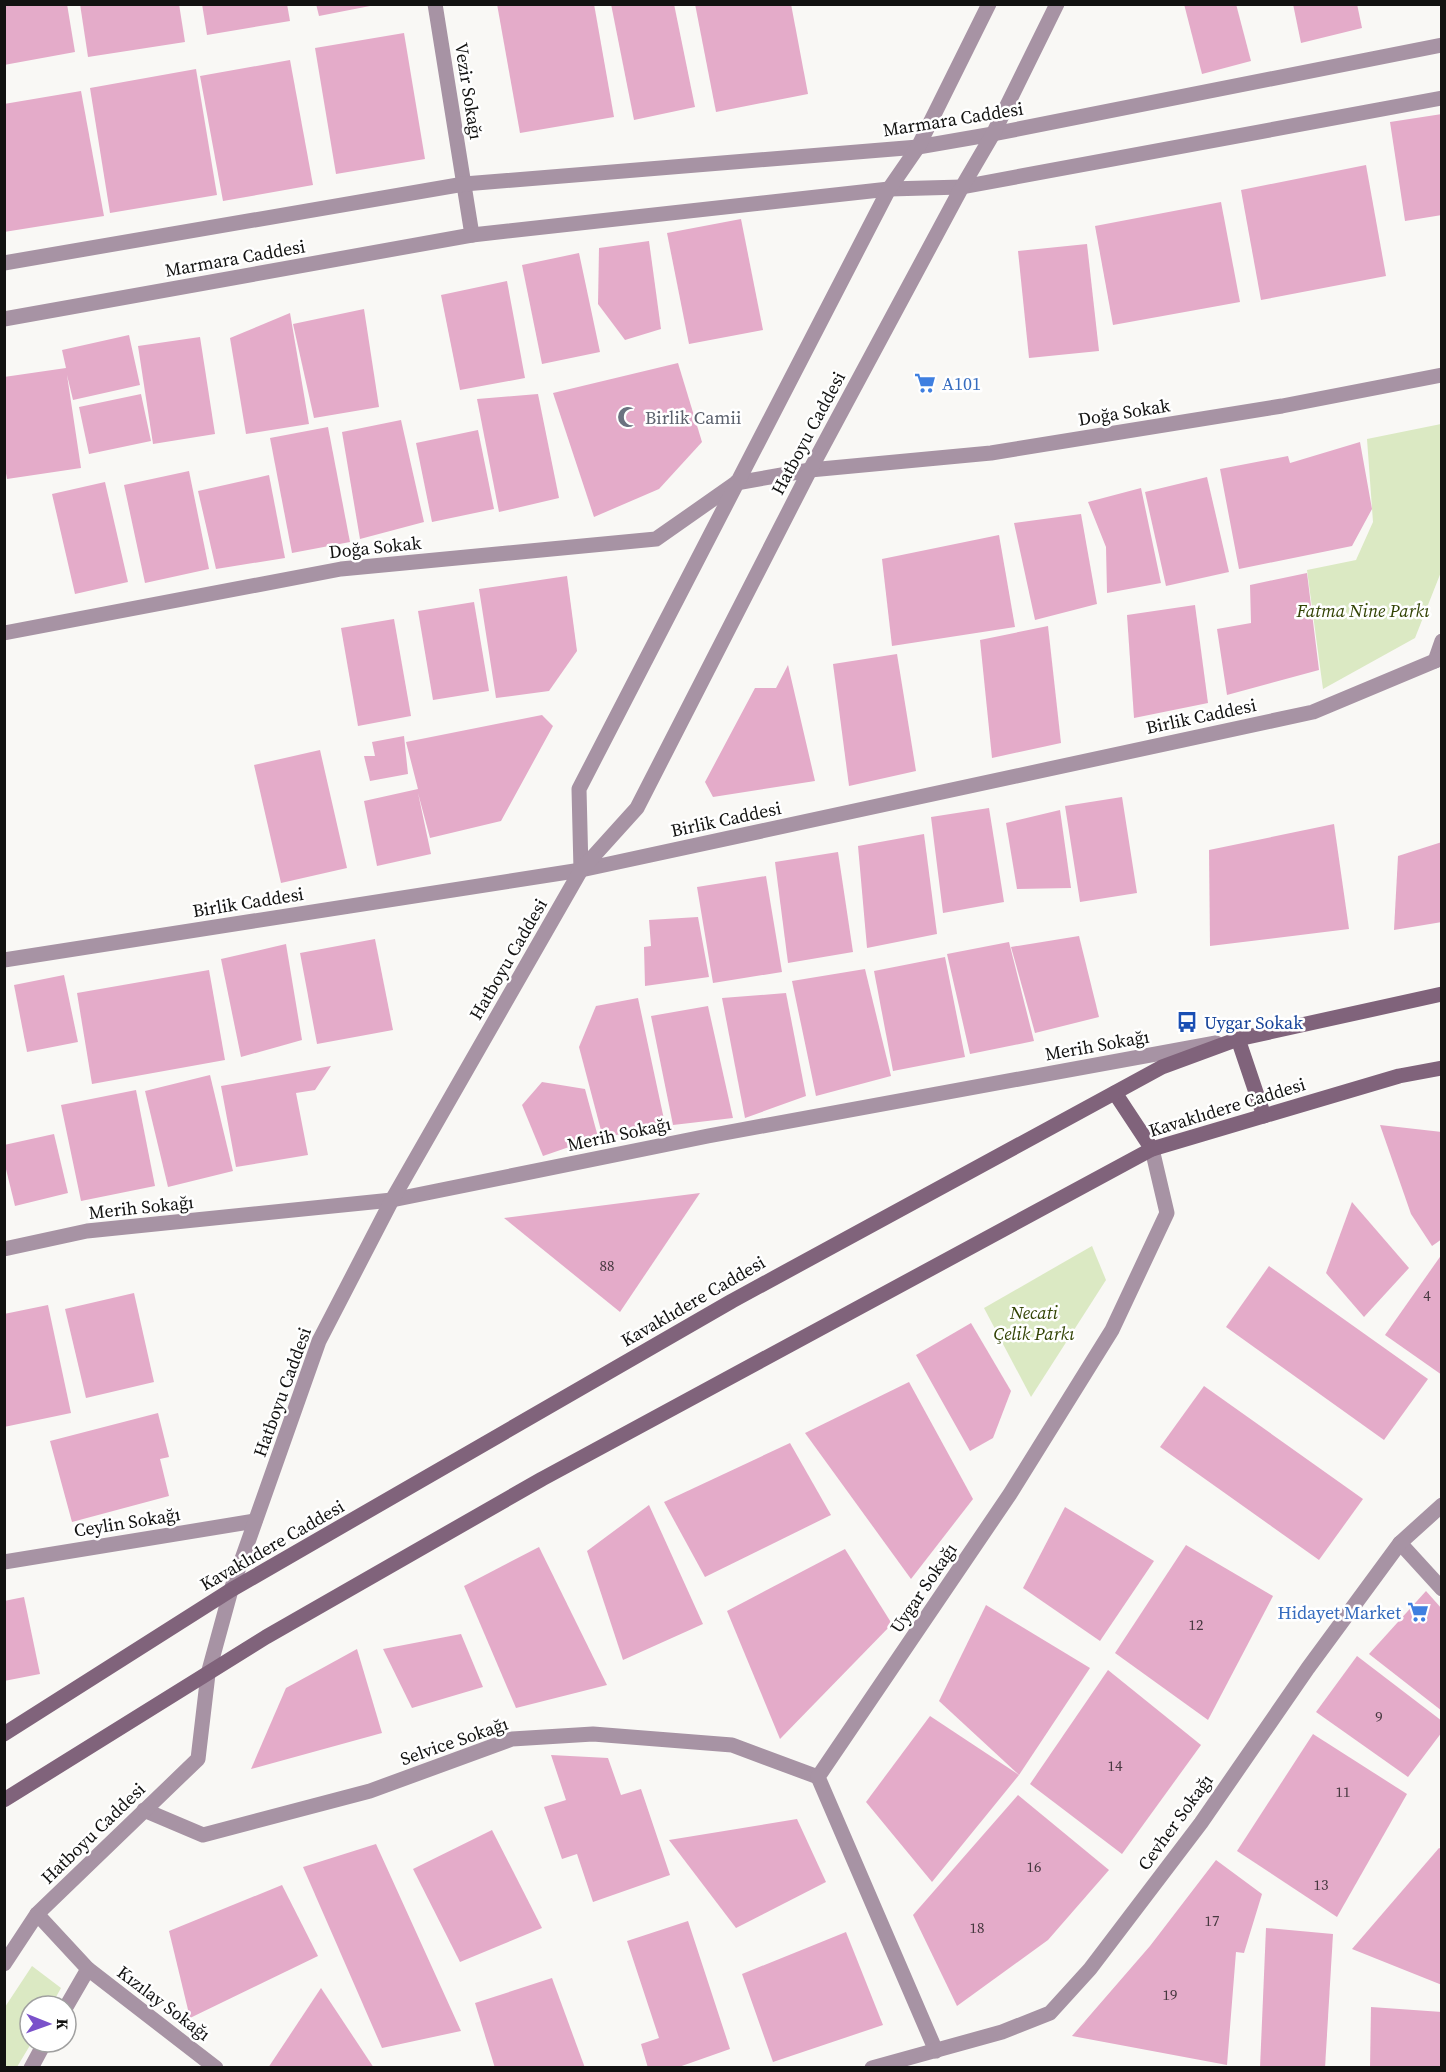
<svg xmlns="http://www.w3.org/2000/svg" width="1446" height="2072" font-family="'Source Serif 4',serif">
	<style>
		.green { fill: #dbe9c3 }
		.building { fill: #e4abc9 }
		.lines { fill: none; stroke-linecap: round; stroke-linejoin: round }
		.minor { stroke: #a793a4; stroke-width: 15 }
		.tertiary { stroke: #a793a4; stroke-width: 15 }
		.secondary { stroke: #80637b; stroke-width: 15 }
		.labels { text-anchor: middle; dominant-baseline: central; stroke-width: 5; stroke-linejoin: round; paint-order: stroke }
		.number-label { font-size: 15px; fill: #46383f }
		.street-label { font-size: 18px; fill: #121211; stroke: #fff }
		.shop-label { font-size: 18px; fill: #366cbe; stroke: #fff; text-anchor: start }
		.worship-label { font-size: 18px; fill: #5b616d; stroke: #fff; text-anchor: start }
		.park-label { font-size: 18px; font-style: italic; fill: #324304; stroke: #fff }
		.transit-label { font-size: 18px; fill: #164399; stroke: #fff; text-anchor: start }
	</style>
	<rect width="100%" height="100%" fill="#f9f8f5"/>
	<g class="green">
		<polygon points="1441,424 1441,572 1415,638 1323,689 1307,570 1356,560 1373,522 1367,439"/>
		<polygon points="1092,1246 1106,1280 1031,1397 984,1308"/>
		<polygon points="32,1966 61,1988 51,2006 30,2006 30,2042 32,2042 17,2067 5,2067 5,2007"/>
	</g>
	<g class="building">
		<polygon points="4,4 67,4 75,52 4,65"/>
		<polygon points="80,4 179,4 185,42 88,57"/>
		<polygon points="202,4 287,4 290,21 207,35"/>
		<polygon points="316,4 369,4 370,6 319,16"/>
		<polygon points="497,4 594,4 614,117 520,133"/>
		<polygon points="611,4 674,4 695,107 634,120"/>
		<polygon points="695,4 791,4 808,94 716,112"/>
		<polygon points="1184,4 1236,4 1251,61 1202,74"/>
		<polygon points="1293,4 1357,4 1362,28 1301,43"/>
		<polygon points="404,33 425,159 336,174 315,48"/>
		<polygon points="290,60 313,185 223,201 200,76"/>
		<polygon points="196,69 217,195 110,213 90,88"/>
		<polygon points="81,91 104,216 4,232 4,104"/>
		<polygon points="1442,114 1442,215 1405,221 1390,122"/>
		<polygon points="1366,165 1386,276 1261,300 1241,190"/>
		<polygon points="1221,202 1240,302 1113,325 1095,226"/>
		<polygon points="741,219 763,330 689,344 667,233"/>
		<polygon points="649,241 661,329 625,340 598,304 599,248"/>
		<polygon points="1087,244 1099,351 1029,358 1018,251"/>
		<polygon points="579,253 600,352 542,364 522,265"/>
		<polygon points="507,281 525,378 460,390 441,295"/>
		<polygon points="364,309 379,407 314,418 293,324"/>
		<polygon points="290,313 309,424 246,434 230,338"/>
		<polygon points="129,335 140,385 73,400 67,375 81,468 7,479 4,462 4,377 66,368 62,350"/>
		<polygon points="200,337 215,434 153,444 138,346"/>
		<polygon points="678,363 702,442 659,489 594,517 553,393"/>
		<polygon points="141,394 151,441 89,454 79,407"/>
		<polygon points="538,394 559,498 499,512 477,399"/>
		<polygon points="401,420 424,522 360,539 342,432"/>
		<polygon points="328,427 350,542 292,553 270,438"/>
		<polygon points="478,430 494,509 432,522 416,443"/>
		<polygon points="1360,442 1372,509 1352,546 1239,569 1220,469 1288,456 1290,463"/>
		<polygon points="189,471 209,569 145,583 124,485"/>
		<polygon points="269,475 285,558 216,569 198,491"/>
		<polygon points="1207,477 1229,572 1166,586 1145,492"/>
		<polygon points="105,482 128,582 75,594 52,494"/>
		<polygon points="1141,488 1161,583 1107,593 1106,547 1088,502"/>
		<polygon points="1081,514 1097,604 1035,620 1014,523"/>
		<polygon points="999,535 1015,627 892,646 882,559"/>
		<polygon points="1307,573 1319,670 1227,695 1217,629 1251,623 1250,585"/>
		<polygon points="567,576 577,651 549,691 496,698 479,589"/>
		<polygon points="474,602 489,691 433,700 418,611"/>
		<polygon points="1195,605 1208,703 1134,718 1127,615"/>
		<polygon points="394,619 411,716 358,726 341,628"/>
		<polygon points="1048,626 1061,743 992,758 980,640"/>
		<polygon points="897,654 916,771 849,786 833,664"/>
		<polygon points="788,665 815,781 713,797 705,782 755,688 776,688"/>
		<polygon points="542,715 553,726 501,821 430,838 418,793 431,854 377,866 364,801 418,789 406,742"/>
		<polygon points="404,736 408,774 370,781 364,756 375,756 372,742"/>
		<polygon points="320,750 347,868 281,883 254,765"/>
		<polygon points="1122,797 1137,893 1080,902 1065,806"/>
		<polygon points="989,808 1004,902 943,913 931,817"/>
		<polygon points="1060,810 1071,888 1017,889 1006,823"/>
		<polygon points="1334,824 1349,929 1210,946 1209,850"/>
		<polygon points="924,834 937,934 867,948 858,846"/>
		<polygon points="1442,842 1442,922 1394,930 1398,856"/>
		<polygon points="838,852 853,952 788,963 775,862"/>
		<polygon points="766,876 782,972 713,983 697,887"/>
		<polygon points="698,917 709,977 645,986 644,947 651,946 649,920"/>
		<polygon points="1079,936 1099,1017 1035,1033 1011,947"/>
		<polygon points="375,939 393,1030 317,1044 300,953"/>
		<polygon points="1009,942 1034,1041 970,1054 947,954"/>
		<polygon points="286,944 302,1040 241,1057 221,959"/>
		<polygon points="945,957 965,1057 893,1071 874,971"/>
		<polygon points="865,969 891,1076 816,1096 792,981"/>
		<polygon points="209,970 225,1060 92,1084 77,993"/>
		<polygon points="64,975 78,1042 27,1052 14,985"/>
		<polygon points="786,993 806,1096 745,1118 722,998"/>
		<polygon points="638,998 665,1124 603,1138 579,1047 596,1006"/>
		<polygon points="708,1006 733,1118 673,1125 651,1016"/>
		<polygon points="331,1066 315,1090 296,1093 308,1155 236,1167 221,1086"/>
		<polygon points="210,1075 233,1171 168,1187 145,1091"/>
		<polygon points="542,1082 585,1089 598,1137 543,1156 522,1105"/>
		<polygon points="136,1090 155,1186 81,1201 61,1105"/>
		<polygon points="1380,1125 1442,1132 1442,1239 1432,1246 1411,1214"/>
		<polygon points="54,1134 68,1193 15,1206 4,1161 4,1145"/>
		<polygon points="700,1193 620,1312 504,1218"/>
		<polygon points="1352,1202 1409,1268 1364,1317 1326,1273"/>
		<polygon points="1442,1254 1442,1375 1385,1335"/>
		<polygon points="1269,1266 1428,1379 1384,1440 1226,1327"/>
		<polygon points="134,1293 154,1382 86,1398 65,1309"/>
		<polygon points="48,1305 71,1413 4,1427 4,1314"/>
		<polygon points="971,1323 1011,1391 993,1438 970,1451 916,1355"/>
		<polygon points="909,1382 973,1499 911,1579 805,1433"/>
		<polygon points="1204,1386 1363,1499 1319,1560 1160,1447"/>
		<polygon points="158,1413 169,1457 160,1459 169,1496 72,1522 50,1441"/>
		<polygon points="790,1443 831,1515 705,1577 664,1502"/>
		<polygon points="649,1505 703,1624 623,1660 587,1551"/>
		<polygon points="1065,1507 1154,1561 1100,1641 1023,1588"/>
		<polygon points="1186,1545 1273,1596 1208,1720 1115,1653"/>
		<polygon points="539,1547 607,1685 516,1708 464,1586"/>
		<polygon points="845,1549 892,1624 780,1739 727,1611"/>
		<polygon points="1426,1591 1442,1609 1442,1711 1369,1654"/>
		<polygon points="24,1597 40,1674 4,1681 4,1601"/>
		<polygon points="986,1605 1090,1668 1019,1775 939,1701"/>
		<polygon points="461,1634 483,1687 412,1708 383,1649"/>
		<polygon points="357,1649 382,1733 251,1769 286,1688"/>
		<polygon points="1357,1656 1442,1721 1442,1732 1408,1777 1316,1712"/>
		<polygon points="1108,1670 1201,1745 1122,1854 1030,1784"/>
		<polygon points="930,1716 1019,1775 932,1882 866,1802"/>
		<polygon points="1313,1734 1407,1794 1337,1917 1237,1851"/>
		<polygon points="551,1755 608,1758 621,1795 641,1789 670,1875 593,1902 577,1854 562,1859 544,1807 566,1800"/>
		<polygon points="1018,1795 1109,1870 1048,1940 957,2006 913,1915"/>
		<polygon points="797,1819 826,1882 736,1928 669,1840"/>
		<polygon points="492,1830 542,1928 460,1962 413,1869"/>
		<polygon points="376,1844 461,2031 382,2048 303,1867"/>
		<polygon points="1439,1848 1442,1849 1442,1985 1352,1949"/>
		<polygon points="1216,1860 1262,1894 1244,1953 1236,1952 1227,2065 1072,2036 1150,1946"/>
		<polygon points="282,1885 318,1956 190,2018 169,1931"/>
		<polygon points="688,1921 730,2049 676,2068 648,2068 641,2044 659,2038 627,1941"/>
		<polygon points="1266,1928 1333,1934 1325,2068 1260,2068"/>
		<polygon points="846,1932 883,2025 773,2062 742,1974"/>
		<polygon points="552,1978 585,2068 495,2068 475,2003"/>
		<polygon points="321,1988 374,2068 268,2068"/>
		<polygon points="1371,2007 1442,2012 1442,2068 1370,2068"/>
	</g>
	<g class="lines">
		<g class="minor">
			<polyline points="435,4 472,235"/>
			<polyline points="810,470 991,453 1282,406 1442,375"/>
			<polyline points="4,633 341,569 656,539 736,483"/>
			<polyline points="1435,661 1442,641"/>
			<polyline points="4,960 581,870 1313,712 1442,658"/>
			<polyline points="4,1249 87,1231 392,1200 708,1136 1216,1043"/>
			<polyline points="1400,1543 1442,1589"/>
			<polyline points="4,1562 255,1521"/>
			<polyline points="144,1810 203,1835 370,1791 512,1739 593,1734 732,1745 818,1777"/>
			<polyline points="88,1969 216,2068"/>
			<polyline points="936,2051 818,1777 1010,1494 1112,1330 1167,1213 1152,1149"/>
			<polyline points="872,2068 1002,2032 1050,2013 1090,1969 1201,1823 1308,1668 1400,1543 1442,1505"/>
		</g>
		<g class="tertiary">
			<polyline points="4,263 464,184 918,147 993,134 1442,45"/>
			<polyline points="4,319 472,235 889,189 962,187 1442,98"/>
			<polyline points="736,483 810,470"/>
			<polyline points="581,870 579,789 889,189 918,147 989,4"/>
			<polyline points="37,1914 88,1969 66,2007"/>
			<polyline points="4,1964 37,1914 198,1759 208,1674 231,1590 319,1341 392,1200 581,870 637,808 810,470 962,187 993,134 1057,4"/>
			<polyline points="31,2068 45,2042"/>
		</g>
		<g class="secondary">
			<polyline points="1238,1039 1264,1116"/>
			<polyline points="1115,1093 1152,1149"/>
			<polyline points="4,1734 231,1590 732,1301 1162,1067 1238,1039 1442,994"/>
			<polyline points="4,1800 266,1637 542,1479 1152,1149 1399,1076 1442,1068"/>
		</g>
	</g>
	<defs>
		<symbol id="supermarket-bare" viewBox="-9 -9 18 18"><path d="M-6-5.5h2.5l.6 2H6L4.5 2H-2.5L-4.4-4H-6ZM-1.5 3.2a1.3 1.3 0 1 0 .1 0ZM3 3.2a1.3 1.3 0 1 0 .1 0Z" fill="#3f7fe0" stroke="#fff" stroke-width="2.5" paint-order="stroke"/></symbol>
		<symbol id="mosque-bare" viewBox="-9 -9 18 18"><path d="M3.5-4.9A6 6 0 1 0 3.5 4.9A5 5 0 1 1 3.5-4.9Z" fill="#6b7280" stroke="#fff" stroke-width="2.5" paint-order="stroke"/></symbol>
		<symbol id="bus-bare" viewBox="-9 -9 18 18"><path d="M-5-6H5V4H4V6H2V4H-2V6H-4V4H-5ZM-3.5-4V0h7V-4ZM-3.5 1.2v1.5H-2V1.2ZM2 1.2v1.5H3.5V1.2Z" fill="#1a4fb4" stroke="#fff" stroke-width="2.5" paint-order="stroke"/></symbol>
	</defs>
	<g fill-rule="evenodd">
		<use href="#supermarket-bare" x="910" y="368" width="30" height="30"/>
		<use href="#mosque-bare" x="613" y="402" width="30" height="30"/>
		<use href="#bus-bare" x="1172" y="1007" width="30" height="30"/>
		<use href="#supermarket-bare" x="1403" y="1597" width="30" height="30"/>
	</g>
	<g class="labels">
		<g class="number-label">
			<text x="607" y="1265">88</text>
			<text x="1427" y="1295">4</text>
			<text x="1196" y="1624">12</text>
			<text x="1379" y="1716">9</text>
			<text x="1115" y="1765">14</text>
			<text x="1343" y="1791">11</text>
			<text x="1034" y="1866">16</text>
			<text x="1321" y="1884">13</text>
			<text x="1212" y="1920">17</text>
			<text x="977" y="1927">18</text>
			<text x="1170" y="1994">19</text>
		</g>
		<g class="street-label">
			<text transform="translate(469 91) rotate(81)">Vezir Sokağı</text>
			<text transform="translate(953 119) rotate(-9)">Marmara Caddesi</text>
			<text transform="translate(235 258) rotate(-10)">Marmara Caddesi</text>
			<text transform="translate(1124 412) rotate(-9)">Doğa Sokak</text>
			<text transform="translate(808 433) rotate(-62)">Hatboyu Caddesi</text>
			<text transform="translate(375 547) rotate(-6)">Doğa Sokak</text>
			<text transform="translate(1201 716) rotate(-12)">Birlik Caddesi</text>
			<text transform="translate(726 819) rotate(-12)">Birlik Caddesi</text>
			<text transform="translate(248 902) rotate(-9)">Birlik Caddesi</text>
			<text transform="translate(508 959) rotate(-60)">Hatboyu Caddesi</text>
			<text transform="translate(1097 1045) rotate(-10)">Merih Sokağı</text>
			<text transform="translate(1227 1107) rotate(-17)">Kavaklıdere Caddesi</text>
			<text transform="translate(619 1134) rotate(-12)">Merih Sokağı</text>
			<text transform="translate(141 1207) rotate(-6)">Merih Sokağı</text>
			<text transform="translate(693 1301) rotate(-30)">Kavaklıdere Caddesi</text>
			<text transform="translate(282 1392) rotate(-70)">Hatboyu Caddesi</text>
			<text transform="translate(127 1522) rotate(-9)">Ceylin Sokağı</text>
			<text transform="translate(272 1545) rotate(-30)">Kavaklıdere Caddesi</text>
			<text transform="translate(923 1588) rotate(-56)">Uygar Sokağı</text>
			<text transform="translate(454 1741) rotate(-19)">Selvice Sokağı</text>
			<text transform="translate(1175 1822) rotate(-54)">Cevher Sokağı</text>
			<text transform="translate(93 1833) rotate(-44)">Hatboyu Caddesi</text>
			<text transform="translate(164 2003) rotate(37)">Kızılay Sokağı</text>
		</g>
		<g class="shop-label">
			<text x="942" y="383">A101</text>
			<text x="1401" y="1612" text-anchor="end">Hidayet Market</text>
		</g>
		<g class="worship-label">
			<text x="645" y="417">Birlik Camii</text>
		</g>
		<g class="park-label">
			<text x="1363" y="610">Fatma Nine Parkı</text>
			<text x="1034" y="1312">Necati<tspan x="1034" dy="21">Çelik Parkı</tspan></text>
		</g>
		<g class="transit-label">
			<text x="1204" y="1022">Uygar Sokak</text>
		</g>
	</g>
	<rect width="1446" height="2072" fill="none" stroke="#121211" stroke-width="12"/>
	<g transform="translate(48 2024) rotate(91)"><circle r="28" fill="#ffffff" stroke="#a0a0a0" stroke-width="1.5"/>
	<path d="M0-4.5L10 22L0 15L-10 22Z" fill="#7a51ca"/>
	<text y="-9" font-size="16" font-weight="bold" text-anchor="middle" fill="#121211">K</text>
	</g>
</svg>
